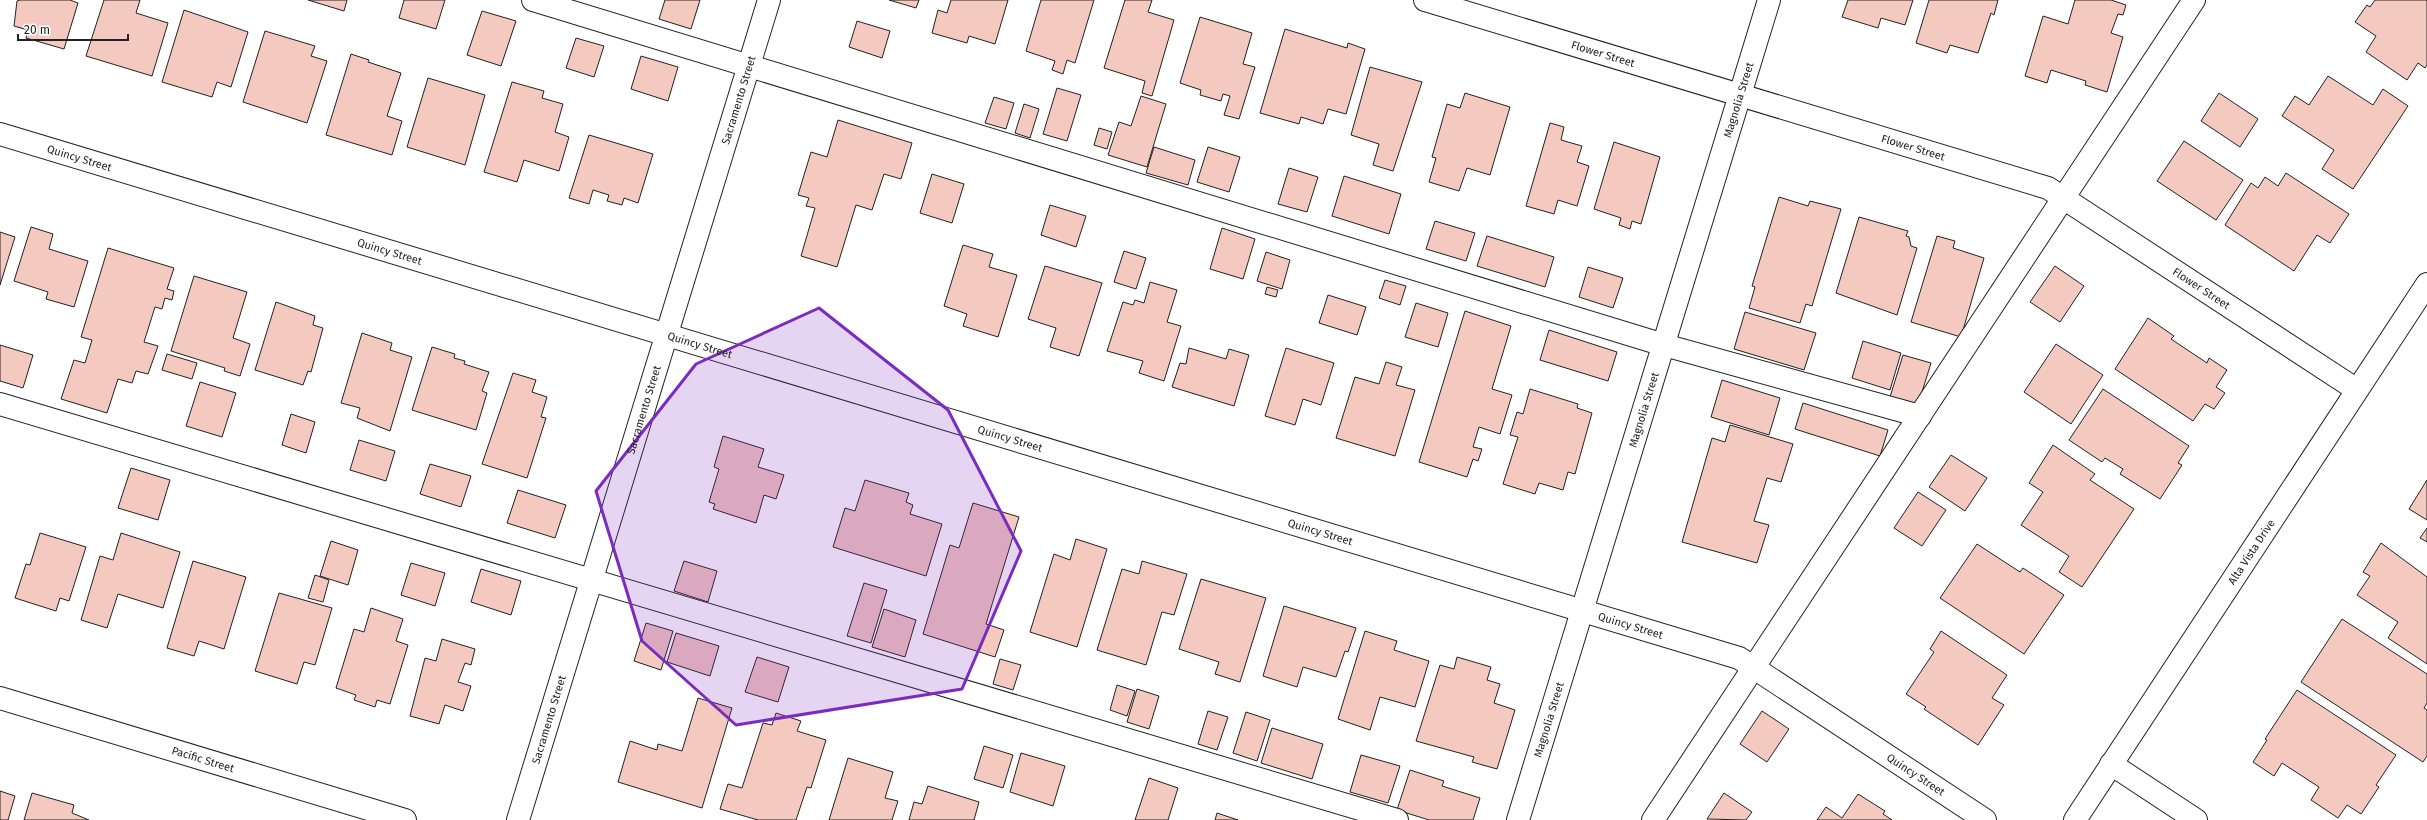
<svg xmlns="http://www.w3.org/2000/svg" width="2427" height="820" font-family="'Fira Sans',sans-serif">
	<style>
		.building { fill: #f3c9c0; stroke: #222 }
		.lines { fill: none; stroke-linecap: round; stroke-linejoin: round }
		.minor-casing { stroke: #222; stroke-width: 24 }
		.minor { stroke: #fff; stroke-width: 22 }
		.marked { fill: #7b2cbf; fill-opacity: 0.2; stroke: #7b2cbf; stroke-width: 3; stroke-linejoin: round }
		.labels { text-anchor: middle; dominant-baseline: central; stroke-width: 3; stroke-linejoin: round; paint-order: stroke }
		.street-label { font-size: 11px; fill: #222; stroke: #fff }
	</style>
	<rect width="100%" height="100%" fill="#fff"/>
	<g class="building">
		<polygon points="20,0 70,0 78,3 64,49 26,38 28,30 14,26 17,1"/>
		<polygon points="104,0 140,0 136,13 168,23 152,76 86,56"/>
		<polygon points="308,0 347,0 344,11"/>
		<polygon points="404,0 445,0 436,29 399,18"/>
		<polygon points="665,0 700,0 691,29 659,19"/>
		<polygon points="889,0 919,0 916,8"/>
		<polygon points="951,0 1008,0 995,44 969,36 967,43 932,33 938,10 947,13"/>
		<polygon points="1041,0 1094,0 1075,63 1067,60 1063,74 1052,70 1055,61 1026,51"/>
		<polygon points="1125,0 1152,0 1148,12 1174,20 1152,96 1142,93 1145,81 1104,68"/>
		<polygon points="1848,0 1913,0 1905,25 1881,18 1878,28 1842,17"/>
		<polygon points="1929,0 1998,0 1994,15 1991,13 1978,53 1950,45 1947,53 1916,43"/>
		<polygon points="2075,0 2111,0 2126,5 2123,15 2118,14 2111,33 2123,37 2107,92 2085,85 2086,81 2051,70 2047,83 2025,76 2043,16 2068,24"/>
		<polygon points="2375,0 2427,0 2427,65 2425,68 2418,63 2407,80 2366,52 2376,36 2355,22 2367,5 2370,7"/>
		<polygon points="184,10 248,32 231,87 217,82 212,97 162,82"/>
		<polygon points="482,11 516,21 501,66 467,55"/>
		<polygon points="1200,17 1252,33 1243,64 1255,67 1239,119 1224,115 1230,96 1223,94 1221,101 1200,95 1201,90 1180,83"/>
		<polygon points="857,21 890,31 882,58 849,47"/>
		<polygon points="1285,29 1347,48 1348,43 1365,49 1346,114 1328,109 1323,124 1301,117 1299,124 1260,113"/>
		<polygon points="265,31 315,46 311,56 327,61 307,123 243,102"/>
		<polygon points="576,38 604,46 594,77 566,68"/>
		<polygon points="351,54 369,60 368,62 401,73 387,116 402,121 392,155 326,135"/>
		<polygon points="641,56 678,67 668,101 631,89"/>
		<polygon points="1370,67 1422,82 1393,171 1373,165 1379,144 1351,135"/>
		<polygon points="2328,76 2373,105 2383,89 2408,106 2353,189 2322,169 2334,150 2282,116 2295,96 2309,105"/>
		<polygon points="428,78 485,95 465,165 407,147"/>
		<polygon points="512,82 544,91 542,98 563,104 555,132 569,137 559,171 524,160 517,182 484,172"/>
		<polygon points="1057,88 1081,95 1067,141 1043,134"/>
		<polygon points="1465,93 1510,107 1490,175 1467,168 1459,191 1429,182 1436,158 1432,157 1447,104 1460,108"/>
		<polygon points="2219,93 2258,119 2240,147 2201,121"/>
		<polygon points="1141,96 1166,104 1147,167 1108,155 1119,122 1131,126"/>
		<polygon points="994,97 1014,103 1006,129 985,123"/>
		<polygon points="1024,104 1039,109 1030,138 1015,133"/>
		<polygon points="838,120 912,143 901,179 884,174 872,210 856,205 837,267 801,256 815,208 806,206 809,198 798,195 811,152 827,157"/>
		<polygon points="1550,123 1564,127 1561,140 1582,146 1577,162 1589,166 1577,206 1558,200 1554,214 1526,206"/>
		<polygon points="1099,128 1112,132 1107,149 1094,145"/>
		<polygon points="589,135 653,154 638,203 624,198 622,205 607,201 609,195 593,190 589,204 569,198"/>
		<polygon points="2184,141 2243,180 2216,220 2157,181"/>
		<polygon points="1614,142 1660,157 1641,224 1632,221 1630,229 1619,225 1621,218 1594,209"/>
		<polygon points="1154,147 1195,160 1188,185 1146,173"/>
		<polygon points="1208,147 1240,157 1229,192 1197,182"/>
		<polygon points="1289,168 1318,177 1307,212 1278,204"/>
		<polygon points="2286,173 2349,214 2330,243 2317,235 2294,271 2225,225 2251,183 2258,188 2265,177 2278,186"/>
		<polygon points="932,174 964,184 952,223 920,213"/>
		<polygon points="1344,176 1401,194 1389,234 1332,216"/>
		<polygon points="1779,197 1808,206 1810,201 1841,209 1812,306 1806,304 1800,323 1749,308 1755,287 1752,286"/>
		<polygon points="1050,205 1086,216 1076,247 1041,235"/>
		<polygon points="1859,217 1908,231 1906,236 1909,237 1911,246 1917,248 1897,315 1836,293"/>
		<polygon points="1435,221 1475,233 1466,261 1426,249"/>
		<polygon points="31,227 53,234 49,249 88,261 74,307 46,299 48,292 14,281"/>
		<polygon points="1222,228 1255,239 1243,279 1210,269"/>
		<polygon points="0,232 15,237 0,285"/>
		<polygon points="1487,236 1554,257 1545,287 1477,266"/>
		<polygon points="1937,236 1955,241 1953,248 1984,258 1961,337 1911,322"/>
		<polygon points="963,245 993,254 989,267 1017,275 998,337 963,326 967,314 944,306"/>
		<polygon points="108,248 174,268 167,289 174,291 172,300 165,298 162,309 155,307 144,342 158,346 148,374 136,371 132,383 118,379 107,413 61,399 74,360 85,363 92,340 81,337"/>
		<polygon points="1124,251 1146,258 1136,289 1114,282"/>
		<polygon points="1266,252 1290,260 1282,289 1257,281"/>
		<polygon points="1045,266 1102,283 1079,356 1050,347 1056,328 1028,319"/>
		<polygon points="2055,266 2084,286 2060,322 2030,302"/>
		<polygon points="1588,267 1623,278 1613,308 1579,297"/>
		<polygon points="194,276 247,292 233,338 250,344 240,376 224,371 225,368 171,351"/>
		<polygon points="1385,280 1406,286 1400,305 1379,298"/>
		<polygon points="1150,282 1177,290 1167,322 1181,326 1164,381 1139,373 1143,361 1107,351 1123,302 1133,305 1135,300 1144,303"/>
		<polygon points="1267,287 1278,290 1276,297 1265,294"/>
		<polygon points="1328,295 1366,307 1357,335 1319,323"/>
		<polygon points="276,302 315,316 313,325 323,328 311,372 308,371 303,385 255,370"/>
		<polygon points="1416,303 1448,313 1438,347 1405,337"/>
		<polygon points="1465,311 1511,326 1492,389 1512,395 1500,434 1479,427 1473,447 1482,449 1478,461 1473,459 1467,477 1419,462"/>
		<polygon points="1745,312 1816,333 1804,370 1734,349"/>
		<polygon points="2148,318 2174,336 2171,339 2207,363 2209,358 2227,370 2216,387 2225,393 2214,409 2205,404 2193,421 2115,369"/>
		<polygon points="1549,330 1617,352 1608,381 1540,360"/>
		<polygon points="362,333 392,343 390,350 412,357 390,431 357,418 360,408 341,403"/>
		<polygon points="1863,341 1901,353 1890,390 1852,378"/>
		<polygon points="2056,344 2103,375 2071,424 2024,392"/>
		<polygon points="0,345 33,355 23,388 0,381"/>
		<polygon points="432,347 455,354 454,358 465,361 464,364 489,372 482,391 487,393 476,430 412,410"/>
		<polygon points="1189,348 1226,359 1229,349 1249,355 1234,406 1172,387 1180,363 1186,364"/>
		<polygon points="1286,348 1334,363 1321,405 1303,399 1295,425 1265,416"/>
		<polygon points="167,354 197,363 192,379 162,370"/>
		<polygon points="1903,355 1931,363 1918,405 1890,397"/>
		<polygon points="1386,362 1402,367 1396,385 1415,390 1395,456 1336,438 1355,377 1379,384"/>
		<polygon points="513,373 536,380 532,392 547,397 541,417 546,418 527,478 482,464"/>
		<polygon points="1722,380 1780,398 1769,435 1711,417"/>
		<polygon points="200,382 236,393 222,437 186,426"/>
		<polygon points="1530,389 1578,404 1577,408 1592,413 1575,474 1568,472 1563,490 1539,483 1535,494 1503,484 1518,437 1510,435 1517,412 1523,414"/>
		<polygon points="2103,389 2189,446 2178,463 2182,465 2160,499 2120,474 2123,469 2105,458 2102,462 2069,440"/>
		<polygon points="1803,403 1888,430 1880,456 1795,429"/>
		<polygon points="291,414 315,422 306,453 282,445"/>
		<polygon points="1730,425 1793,444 1781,482 1767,478 1754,521 1769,525 1757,563 1682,542 1712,438 1725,442"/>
		<polygon points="723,436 764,449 758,467 784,475 776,499 764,495 756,523 713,509 715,504 709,502 719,469 714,467"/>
		<polygon points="359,440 395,451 386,481 350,470"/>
		<polygon points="2053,445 2095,474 2090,480 2134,509 2082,587 2059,572 2069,556 2021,525 2043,492 2029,483"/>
		<polygon points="1951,455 1987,478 1965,511 1929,487"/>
		<polygon points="430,464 471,476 461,507 420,494"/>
		<polygon points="131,468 170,480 158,520 118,508"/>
		<polygon points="865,480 909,493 906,502 913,505 910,514 942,524 926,576 833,547 845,508 855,511"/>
		<polygon points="2427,480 2427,520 2409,509"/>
		<polygon points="518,490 566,505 555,538 507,523"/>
		<polygon points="1918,492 1946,510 1922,546 1894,528"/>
		<polygon points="973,503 1019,517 986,624 1004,630 995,657 923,634 950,545 959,548"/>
		<polygon points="2427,528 2427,542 2420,538"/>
		<polygon points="40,533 86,547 69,601 60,598 56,611 15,598 26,564 30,565"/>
		<polygon points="121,533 180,552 163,608 118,594 107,628 81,620 100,556 113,560"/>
		<polygon points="1076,539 1107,549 1077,647 1030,632 1054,554 1070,560"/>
		<polygon points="331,541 358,550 348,585 320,576"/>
		<polygon points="2381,543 2427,577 2427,664 2388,638 2398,622 2357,595 2370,576 2363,572"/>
		<polygon points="1977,544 2020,572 2023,568 2064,595 2024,654 1940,598"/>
		<polygon points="193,561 246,577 224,649 199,641 194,656 167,648"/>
		<polygon points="684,561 717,571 708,602 674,591"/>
		<polygon points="1142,561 1187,574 1174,615 1162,612 1146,665 1097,650 1122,569 1139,574"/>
		<polygon points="411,563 445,573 435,606 401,595"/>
		<polygon points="481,569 521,581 511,615 471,602"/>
		<polygon points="315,575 329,580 323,602 308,598"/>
		<polygon points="1201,579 1266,598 1240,682 1215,674 1219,662 1179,649"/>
		<polygon points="864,583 887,590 871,643 847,636"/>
		<polygon points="279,593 332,608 315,665 304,662 297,684 255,671"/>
		<polygon points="1284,606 1356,628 1348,652 1345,651 1336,677 1303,667 1297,687 1263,676"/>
		<polygon points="371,608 403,619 396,641 408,645 390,704 377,700 375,707 354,700 356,695 336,688 354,629 364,632"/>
		<polygon points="884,609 916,620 905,657 872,647"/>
		<polygon points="2342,619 2427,674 2427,703 2424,708 2427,710 2427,756 2423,762 2301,682"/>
		<polygon points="646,623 673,631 661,670 634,661"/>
		<polygon points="1365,631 1397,641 1394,650 1429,661 1415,707 1380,697 1370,730 1338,719"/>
		<polygon points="1941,631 2007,675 1992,698 2004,705 1978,745 1924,709 1926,707 1906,694 1934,652 1930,649"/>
		<polygon points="676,633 719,646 710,676 667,662"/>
		<polygon points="442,639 475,649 471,665 465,663 458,682 471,686 463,711 445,705 439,724 410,716 425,658 436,661"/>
		<polygon points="757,657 789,667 778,702 745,692"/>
		<polygon points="1457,657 1491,667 1487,680 1500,684 1494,703 1515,710 1497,769 1472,762 1474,757 1416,741 1440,665 1454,669"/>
		<polygon points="1000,659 1021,665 1013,690 993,684"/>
		<polygon points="1117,685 1135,691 1127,716 1110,710"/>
		<polygon points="1137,689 1159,696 1149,729 1127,722"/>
		<polygon points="2297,690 2396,755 2376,785 2379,787 2361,814 2347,805 2338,818 2311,800 2319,787 2282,763 2274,776 2253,762 2267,740 2265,739"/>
		<polygon points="698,698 732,708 702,808 618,782 630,741 657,750 658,744 682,751"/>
		<polygon points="1208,711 1228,717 1217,750 1198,744"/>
		<polygon points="1762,711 1789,729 1767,762 1740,744"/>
		<polygon points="1246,712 1270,720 1257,761 1233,753"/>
		<polygon points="776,713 801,721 797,731 826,740 811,788 807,787 796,820 758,820 720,809 728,784 742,788 763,723 772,725"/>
		<polygon points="1272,728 1323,744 1312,779 1261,763"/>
		<polygon points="984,746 1013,755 1003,788 974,779"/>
		<polygon points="1021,753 1065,766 1053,806 1010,792"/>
		<polygon points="1361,755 1400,766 1388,803 1350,792"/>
		<polygon points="848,758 893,772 885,798 898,801 892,820 829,820"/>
		<polygon points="1410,770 1444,781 1442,786 1480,798 1473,820 1429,820 1397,810"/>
		<polygon points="1149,778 1178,788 1168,820 1135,820"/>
		<polygon points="928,786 979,802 974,820 909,820 914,802 922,804"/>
		<polygon points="0,791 15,796 8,820 0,820"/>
		<polygon points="32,793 74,805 72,813 89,820 24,820"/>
		<polygon points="1724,793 1752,812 1746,820 1707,819"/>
		<polygon points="1858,794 1885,811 1883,814 1892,820 1817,820 1826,807 1842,818"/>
		<polygon points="1217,813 1238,820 1215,820"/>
	</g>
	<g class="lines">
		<defs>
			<g id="minor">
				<polyline points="533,0 1664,345 1920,416"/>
				<path id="s1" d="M 1425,0 L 2048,188 L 2357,390"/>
				<path id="s2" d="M 0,134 L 1739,658 L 1985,820"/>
				<polyline points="0,404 1397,820"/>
				<path id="s3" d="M 0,698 L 405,820"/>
				<polyline points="2111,764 2196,820"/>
				<path id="s4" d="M 518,820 L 769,0"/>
				<path id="s5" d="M 1518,820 L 1769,0"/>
				<polyline points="1653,820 2194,0"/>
				<path id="s6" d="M 2075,820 L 2427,284"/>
			</g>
		</defs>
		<use href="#minor" class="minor-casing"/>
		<use href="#minor" class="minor"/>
	</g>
	<path class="marked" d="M 819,308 L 948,410 L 1021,551 L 962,689 L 736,725 L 642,641 L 596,491 L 696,364 Z"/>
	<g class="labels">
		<g class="street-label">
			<text stroke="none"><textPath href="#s1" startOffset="186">Flower Street</textPath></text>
			<text stroke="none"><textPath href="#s4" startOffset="753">Sacramento Street</textPath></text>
			<text stroke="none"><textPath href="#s5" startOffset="753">Magnolia Street</textPath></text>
			<text stroke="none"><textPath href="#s1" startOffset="510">Flower Street</textPath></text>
			<text stroke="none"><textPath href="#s2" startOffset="83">Quincy Street</textPath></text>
			<text stroke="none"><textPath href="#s2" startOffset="407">Quincy Street</textPath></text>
			<text stroke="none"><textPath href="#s1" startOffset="834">Flower Street</textPath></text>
			<text stroke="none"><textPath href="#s2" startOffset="731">Quincy Street</textPath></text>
			<text stroke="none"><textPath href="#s4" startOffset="429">Sacramento Street</textPath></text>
			<text stroke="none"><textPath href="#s5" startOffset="429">Magnolia Street</textPath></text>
			<text stroke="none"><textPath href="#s2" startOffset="1055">Quincy Street</textPath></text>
			<text stroke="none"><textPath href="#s2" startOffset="1379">Quincy Street</textPath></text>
			<text stroke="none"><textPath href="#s6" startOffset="321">Alta Vista Drive</textPath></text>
			<text stroke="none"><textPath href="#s2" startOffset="1703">Quincy Street</textPath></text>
			<text stroke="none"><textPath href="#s4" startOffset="105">Sacramento Street</textPath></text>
			<text stroke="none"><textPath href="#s5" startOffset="105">Magnolia Street</textPath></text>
			<text stroke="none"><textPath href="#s3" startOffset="212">Pacific Street</textPath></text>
			<text stroke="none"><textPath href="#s2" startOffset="2028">Quincy Street</textPath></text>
		</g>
	</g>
	<path d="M18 34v6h110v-6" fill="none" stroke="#222222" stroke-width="2"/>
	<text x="24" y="34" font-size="12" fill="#222222" stroke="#ffffff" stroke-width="3" paint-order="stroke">20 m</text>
</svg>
